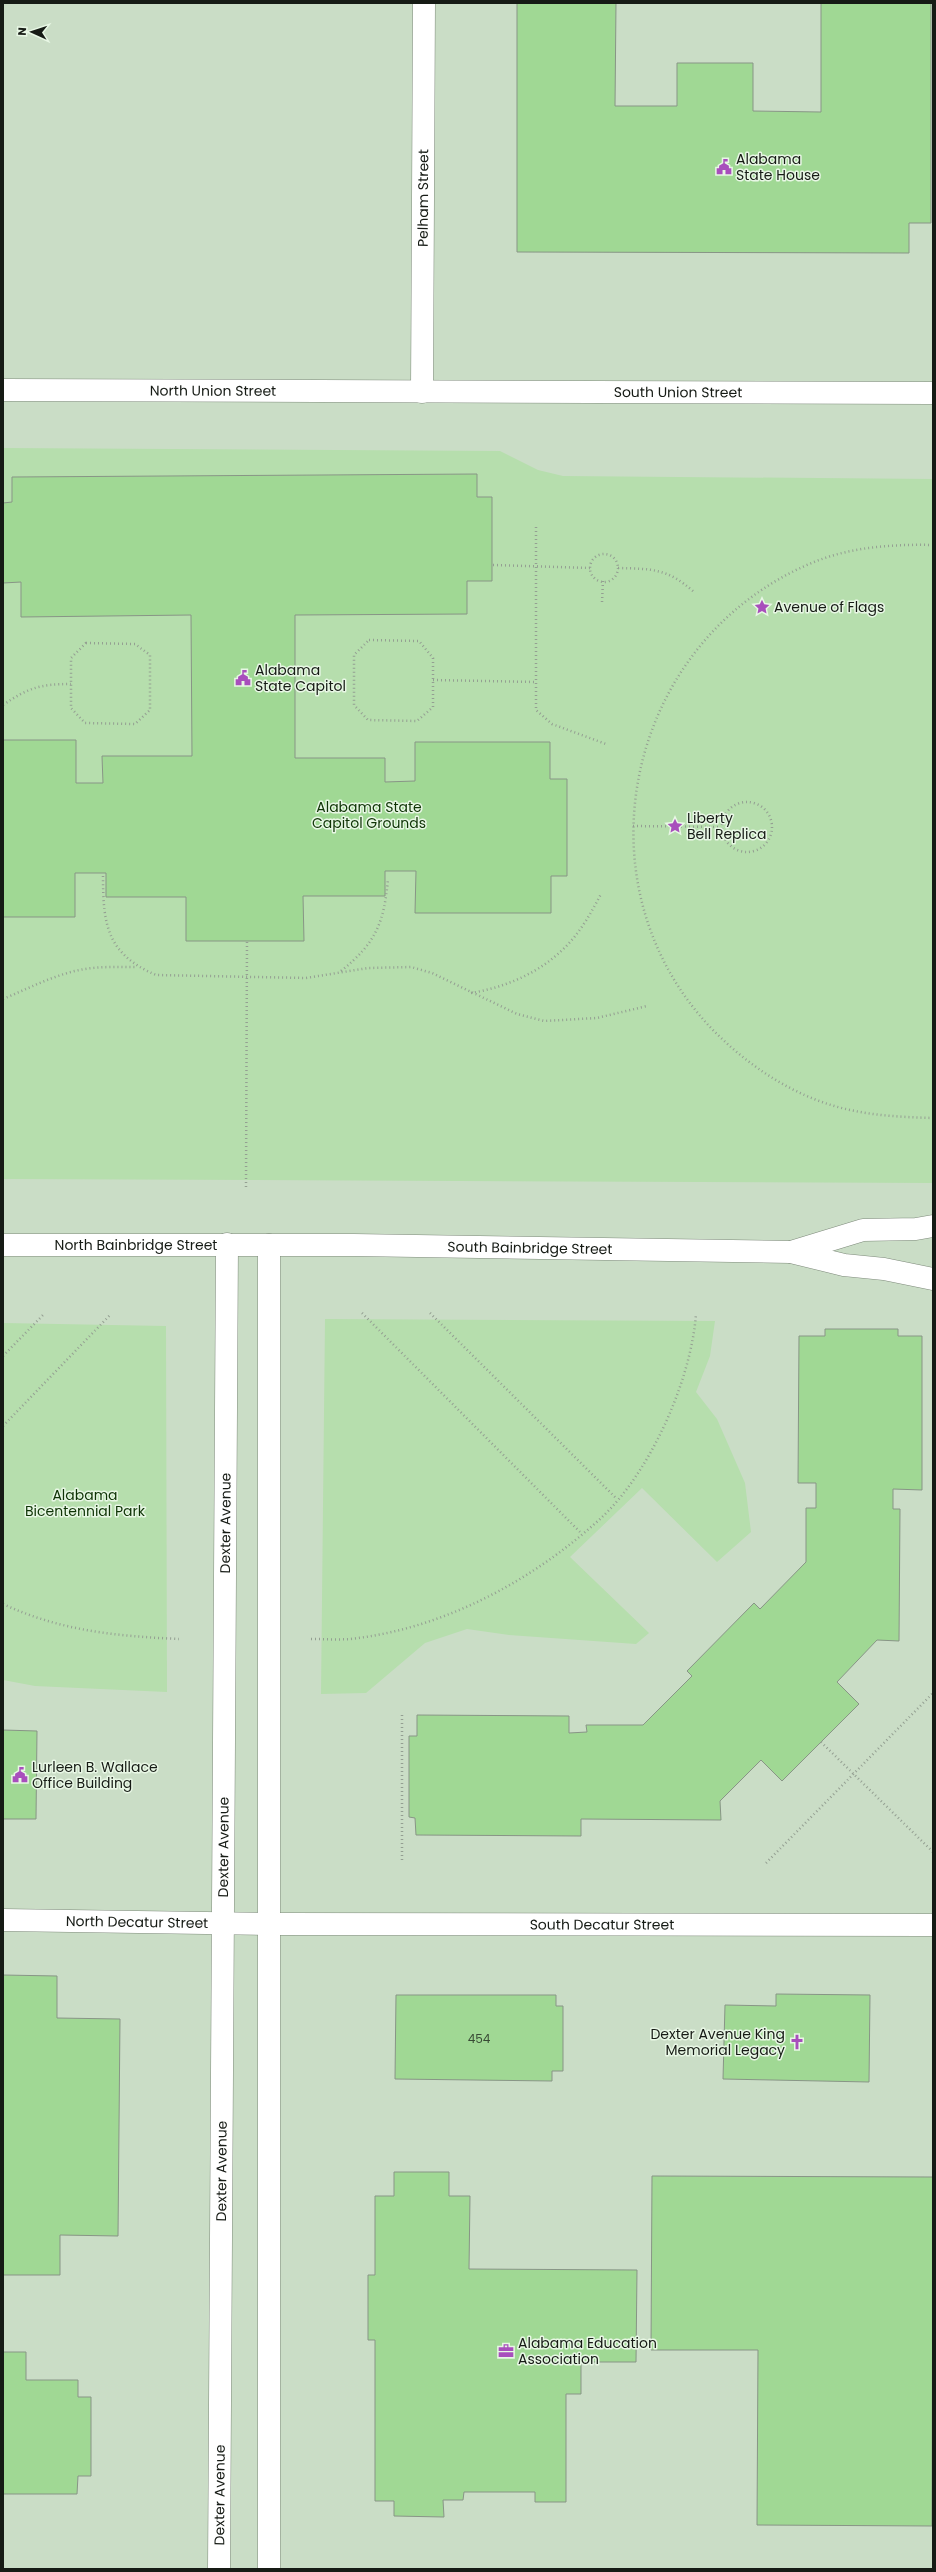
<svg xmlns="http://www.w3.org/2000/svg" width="936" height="2572" font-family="Poppins,sans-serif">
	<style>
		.built { fill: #caddc6 }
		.green { fill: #b6dead }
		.building { fill: #a0d894; stroke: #889586 }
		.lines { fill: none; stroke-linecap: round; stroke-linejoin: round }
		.street-casing { stroke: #7e8a7b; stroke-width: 23 }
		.secondary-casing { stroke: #7e8a7b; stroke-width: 23 }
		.path { stroke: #949f92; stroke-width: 2.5; stroke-dasharray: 1 3; stroke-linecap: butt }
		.street { stroke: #fff; stroke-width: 22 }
		.secondary { stroke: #fff; stroke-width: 22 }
		.labels { text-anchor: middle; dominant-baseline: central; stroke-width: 3; stroke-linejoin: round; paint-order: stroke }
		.number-label { font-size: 12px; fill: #384a35 }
		.poi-label { font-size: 14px; fill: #161b15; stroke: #e8f7e5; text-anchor: start }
		.street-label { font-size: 14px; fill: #161b15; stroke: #e8f7e5 }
		.park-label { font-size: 14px; fill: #0f3406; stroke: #e8f7e5 }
	</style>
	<rect width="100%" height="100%" fill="#dbe9d8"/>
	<rect class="built" x="3" y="3" width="930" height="2566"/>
	<g class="green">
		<polygon points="3,448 500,451 538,470 563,476 933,479 933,1183 3,1179"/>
		<polygon points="325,1319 715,1321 710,1356 696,1392 717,1419 745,1483 751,1532 717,1562 642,1488 570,1557 649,1633 636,1644 509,1635 467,1629 425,1643 366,1693 321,1694"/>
		<polygon points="3,1323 166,1326 167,1692 35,1686 3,1680"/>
	</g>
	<g class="building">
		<polygon points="517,3 616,3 615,106 677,106 677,63 753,63 753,111 821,112 821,3 931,3 931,223 909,223 909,253 517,252"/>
		<polygon points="477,474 477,497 492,497 492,581 467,581 467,614 295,615 295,758 385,758 385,782 415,781 415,742 550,742 550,779 567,779 567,876 551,876 551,913 415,913 416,871 385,871 385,896 303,896 304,941 186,941 186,897 106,897 106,873 75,873 75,917 3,917 3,740 76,740 76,783 103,783 102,756 192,756 191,615 21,617 21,582 3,583 3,503 12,502 12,477"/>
		<polygon points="825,1329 898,1329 898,1336 922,1336 922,1490 893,1489 893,1509 900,1509 899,1641 877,1640 837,1682 859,1704 782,1781 761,1760 720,1801 721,1820 581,1819 581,1836 416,1835 415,1818 409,1817 409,1736 417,1736 417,1715 569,1716 569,1733 587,1732 586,1725 643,1725 692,1676 687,1671 754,1603 760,1609 806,1562 806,1508 816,1508 816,1483 798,1483 799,1336 825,1336"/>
		<polygon points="3,1730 37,1731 36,1819 3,1819"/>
		<polygon points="3,1975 57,1976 57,2018 120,2019 118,2236 60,2235 60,2275 3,2275"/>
		<polygon points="776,1994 870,1995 869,2082 723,2079 725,2005 776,2006"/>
		<polygon points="396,1995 556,1995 556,2006 563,2006 563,2071 552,2071 552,2081 395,2079"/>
		<polygon points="394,2172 449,2172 449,2196 470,2196 469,2269 637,2270 636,2362 581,2362 581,2394 566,2394 566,2502 535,2502 535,2492 464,2492 463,2500 443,2500 444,2517 394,2516 394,2501 375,2501 375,2340 368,2340 368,2275 375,2275 375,2196 394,2196"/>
		<polygon points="652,2176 933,2177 932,2526 757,2525 758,2350 651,2350"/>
		<polygon points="3,2352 26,2352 26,2380 78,2380 78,2397 91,2397 91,2476 78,2476 77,2494 3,2494"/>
	</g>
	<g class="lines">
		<defs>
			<g id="street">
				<path id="s1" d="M 422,392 L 424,3"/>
			</g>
			<g id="secondary">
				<path id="s2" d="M 3,390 L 933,393"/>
				<path id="s3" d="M 3,1245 L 354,1245 L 791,1252 L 844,1265 L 884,1269 L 933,1279"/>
				<polyline points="269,1245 269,2569"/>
				<polyline points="791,1252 863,1230 916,1229 933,1226"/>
				<path id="s4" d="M 3,1920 L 271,1924 L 933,1925"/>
				<path id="s5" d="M 219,2569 L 227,1244"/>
			</g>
		</defs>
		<use href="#street" class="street-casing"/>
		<use href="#secondary" class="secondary-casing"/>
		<g class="path">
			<polyline points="536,527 536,710 552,724 606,744"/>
			<path d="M 933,545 C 893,544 851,547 814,562 C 628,638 572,881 711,1028 C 742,1060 780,1087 822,1102 C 858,1115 896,1117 933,1118"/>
			<circle cx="604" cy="568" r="14"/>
			<polyline points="493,565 590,568"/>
			<path d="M 618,568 C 652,569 667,568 694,592"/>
			<polyline points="602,602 603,581"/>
			<polygon points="369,640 419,641 433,658 433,707 417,721 368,720 354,705 354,655"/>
			<polygon points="86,643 135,644 150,655 150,710 135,724 85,723 71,708 71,658"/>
			<polyline points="433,680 536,682"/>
			<path d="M 3,705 C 28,688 40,684 71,684"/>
			<circle cx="747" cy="827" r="25"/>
			<polyline points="633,826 721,827"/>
			<path d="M 103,876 C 103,925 107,954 156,975 L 306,978 L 368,968 L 411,967 L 432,973 L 517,1014 L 544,1021 L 597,1018 L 647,1006"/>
			<path d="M 341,971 C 376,943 384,923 388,879"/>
			<path d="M 471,993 C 514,986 556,965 581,928 C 589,917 595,905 601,894"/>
			<path d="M 3,999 C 27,989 50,977 75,971 C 95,966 116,967 136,967"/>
			<polyline points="246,1187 247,941"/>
			<polyline points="362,1313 582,1534"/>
			<polyline points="430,1313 617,1499"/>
			<polyline points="3,1356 44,1314"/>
			<polyline points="3,1426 111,1314"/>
			<path d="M 3,1604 C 61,1631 116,1636 179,1639"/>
			<path d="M 311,1639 C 324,1639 337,1640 350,1639 C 443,1629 532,1581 600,1519 C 650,1473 691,1381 696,1314"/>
			<polyline points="402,1715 402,1862"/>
			<polyline points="821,1742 933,1852"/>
			<polyline points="766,1863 933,1693"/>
		</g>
		<use href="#street" class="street"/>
		<use href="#secondary" class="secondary"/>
	</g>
	<defs>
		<symbol id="civic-bare" viewBox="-9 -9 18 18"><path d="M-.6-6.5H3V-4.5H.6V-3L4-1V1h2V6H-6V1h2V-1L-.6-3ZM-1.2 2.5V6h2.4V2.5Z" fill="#a84fbc" stroke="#e8f7e5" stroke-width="2.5" paint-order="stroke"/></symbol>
		<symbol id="sight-bare" viewBox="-9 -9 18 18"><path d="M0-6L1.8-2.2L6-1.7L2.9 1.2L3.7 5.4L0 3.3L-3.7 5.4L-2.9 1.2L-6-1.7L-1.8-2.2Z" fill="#a84fbc" stroke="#e8f7e5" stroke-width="2.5" paint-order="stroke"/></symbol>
		<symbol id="church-bare" viewBox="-9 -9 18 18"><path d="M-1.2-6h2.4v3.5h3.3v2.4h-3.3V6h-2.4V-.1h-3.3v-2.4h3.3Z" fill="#a84fbc" stroke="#e8f7e5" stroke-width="2.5" paint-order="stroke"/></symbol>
		<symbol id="office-bare" viewBox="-9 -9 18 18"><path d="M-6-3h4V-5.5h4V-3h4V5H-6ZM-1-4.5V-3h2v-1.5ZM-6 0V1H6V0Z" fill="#a84fbc" stroke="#e8f7e5" stroke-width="2.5" paint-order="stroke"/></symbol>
	</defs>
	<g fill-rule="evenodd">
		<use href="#civic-bare" x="713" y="156" width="22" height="22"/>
		<use href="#sight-bare" x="751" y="596" width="22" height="22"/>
		<use href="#civic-bare" x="232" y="667" width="22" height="22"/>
		<use href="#sight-bare" x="664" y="815" width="22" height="22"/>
		<use href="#civic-bare" x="9" y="1764" width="22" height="22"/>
		<use href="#church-bare" x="786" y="2031" width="22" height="22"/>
		<use href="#office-bare" x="495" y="2340" width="22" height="22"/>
	</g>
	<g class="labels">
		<g class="number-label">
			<text x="479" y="2038">454</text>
		</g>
		<g class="poi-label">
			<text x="736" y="159">Alabama<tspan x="736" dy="16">State House</tspan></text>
			<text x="774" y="607">Avenue of Flags</text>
			<text x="255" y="670">Alabama<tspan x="255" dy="16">State Capitol</tspan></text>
			<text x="687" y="818">Liberty<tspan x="687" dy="16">Bell Replica</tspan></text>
			<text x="32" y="1767">Lurleen B. Wallace<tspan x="32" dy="16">Office Building</tspan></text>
			<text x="785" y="2034" text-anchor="end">Dexter Avenue King<tspan x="785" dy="16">Memorial Legacy</tspan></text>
			<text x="518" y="2343">Alabama Education<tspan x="518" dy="16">Association</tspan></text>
		</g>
		<g class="street-label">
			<text stroke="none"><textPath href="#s1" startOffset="194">Pelham Street</textPath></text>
			<text stroke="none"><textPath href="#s2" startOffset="210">North Union Street</textPath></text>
			<text stroke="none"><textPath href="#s2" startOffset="675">South Union Street</textPath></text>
			<text stroke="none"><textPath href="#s3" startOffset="133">North Bainbridge Street</textPath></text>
			<text stroke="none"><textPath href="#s3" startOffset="527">South Bainbridge Street</textPath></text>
			<text stroke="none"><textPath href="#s5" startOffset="1046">Dexter Avenue</textPath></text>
			<text stroke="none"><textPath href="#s5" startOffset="722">Dexter Avenue</textPath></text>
			<text stroke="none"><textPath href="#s4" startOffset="134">North Decatur Street</textPath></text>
			<text stroke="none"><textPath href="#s4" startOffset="599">South Decatur Street</textPath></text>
			<text stroke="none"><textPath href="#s5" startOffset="398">Dexter Avenue</textPath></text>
			<text stroke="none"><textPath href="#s5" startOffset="74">Dexter Avenue</textPath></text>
		</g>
		<g class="park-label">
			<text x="369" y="807">Alabama State<tspan x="369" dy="16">Capitol Grounds</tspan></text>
			<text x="85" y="1495">Alabama<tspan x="85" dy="16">Bicentennial Park</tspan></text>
		</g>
	</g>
	<rect width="936" height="2572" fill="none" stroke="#161b15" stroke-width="8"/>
	<g transform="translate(32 32) rotate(273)" stroke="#e8f7e5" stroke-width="3" paint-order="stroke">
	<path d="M0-3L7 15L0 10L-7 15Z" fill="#161b15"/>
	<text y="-6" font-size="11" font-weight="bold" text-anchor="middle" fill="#161b15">N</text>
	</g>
</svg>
